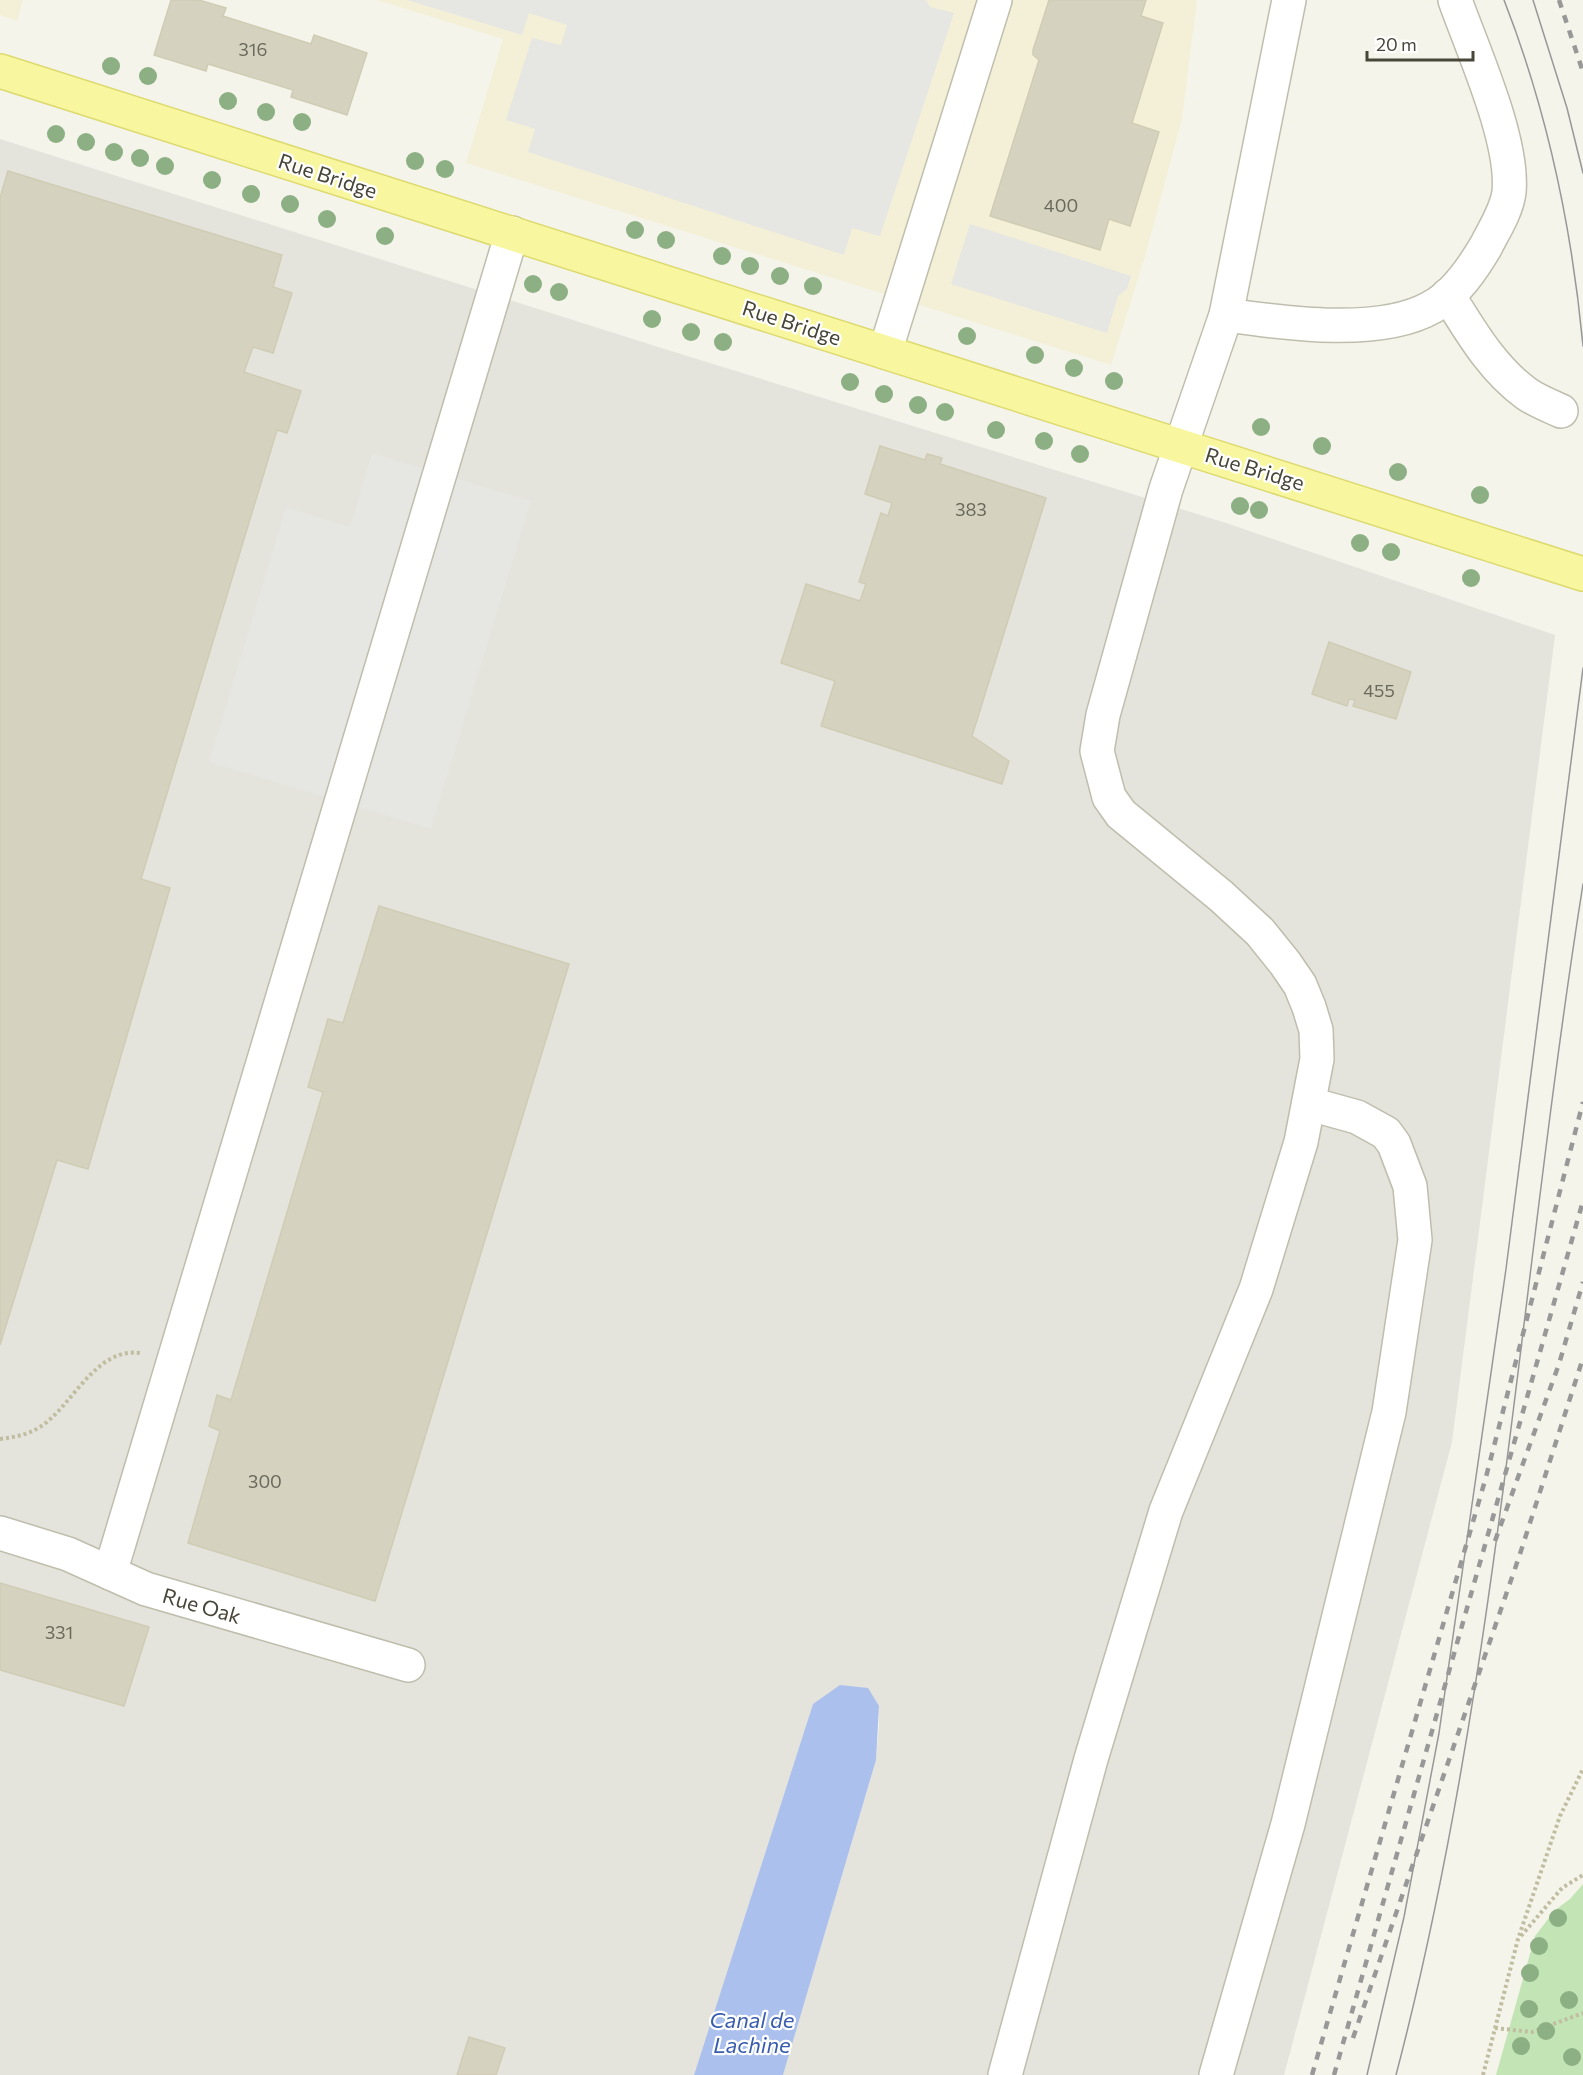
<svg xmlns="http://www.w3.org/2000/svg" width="1583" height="2075" font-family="Commissioner,sans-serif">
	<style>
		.commercial { fill: #f4f0d7 }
		.industrial { fill: #e4e3dc }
		.green { fill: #c3e5b6 }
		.parking { fill: #e6e6e2 }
		.water { fill: #abc0ec }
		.building { fill: #d5d3c0; stroke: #d0ccb4; stroke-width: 1.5 }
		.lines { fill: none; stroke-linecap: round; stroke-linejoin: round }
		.minor-casing { stroke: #bfbead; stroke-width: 36 }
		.major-casing { stroke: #ddda70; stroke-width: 36 }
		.path { stroke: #c0bda0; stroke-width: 4; stroke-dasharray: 3 3; stroke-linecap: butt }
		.minor { stroke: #fff; stroke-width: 33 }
		.major { stroke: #f8f7a0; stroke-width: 33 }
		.tram { stroke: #989898; stroke-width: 1.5 }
		.rail { stroke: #989898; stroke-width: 4.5; stroke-dasharray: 8 8; stroke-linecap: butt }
		.tree { fill: #8caf83 }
		.labels { text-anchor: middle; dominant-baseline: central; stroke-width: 4.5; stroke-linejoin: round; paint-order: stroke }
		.number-label { font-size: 18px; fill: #6b695b }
		.street-label { font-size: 21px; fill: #484639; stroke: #fff }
		.water-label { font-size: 22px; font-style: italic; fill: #385cae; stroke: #fff }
	</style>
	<rect width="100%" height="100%" fill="#f4f4ea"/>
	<g class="commercial">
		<polygon points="0,0 23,0 17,21 0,15"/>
		<polygon points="377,0 1197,0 1182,119 1146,253 1111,365 466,163 503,39"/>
	</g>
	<polygon class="industrial" points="0,139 655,346 1226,523 1555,635 1452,1442 1284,2075 783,2075 876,1760 879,1726 879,1706 813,1704 694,2075 0,2075"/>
	<polygon class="green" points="1583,1884 1583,2075 1496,2075 1535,1936 1555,1910 1570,1899"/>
	<g class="parking">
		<polygon points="407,0 926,0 930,7 954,13 880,236 852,228 844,255 528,152 535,129 506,120 532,38 561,45 567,25 529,13 522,35"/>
		<polygon points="970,224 1131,276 1127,289 1118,296 1107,333 951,284"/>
		<polygon points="372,453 531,501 431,829 209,762 286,507 350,527"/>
	</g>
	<polygon class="water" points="840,1685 868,1688 879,1706 876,1760 783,2075 694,2075 813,1704"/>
	<g class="building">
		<polygon points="171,0 199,0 226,8 223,16 311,44 314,35 367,53 347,115 291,97 293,90 208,64 206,71 154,55"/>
		<polygon points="1049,0 1146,0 1141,16 1163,23 1132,123 1159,132 1130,226 1109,219 1100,250 990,216 1039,60 1033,55 1033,50"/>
		<polygon points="8,171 282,255 273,287 292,293 273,353 253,347 244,372 301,391 287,433 277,430 141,879 170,888 88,1169 57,1160 0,1345 0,198"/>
		<polygon points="880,446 925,460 927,454 942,458 940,464 1046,498 972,736 1009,761 1002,784 821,726 835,681 781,663 806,584 860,601 866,584 859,582 881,513 888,516 892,503 865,494"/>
		<polygon points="1329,642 1411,672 1396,719 1353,706 1355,700 1349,699 1347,706 1312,694"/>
		<polygon points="379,906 569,964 375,1601 188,1543 220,1431 209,1426 217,1395 231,1400 323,1092 308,1087 328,1019 343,1023"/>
		<polygon points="0,1583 149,1627 124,1706 0,1670"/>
		<polygon points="469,2037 505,2048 496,2075 457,2075"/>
	</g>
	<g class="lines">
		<defs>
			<g id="minor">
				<path d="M 1448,295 C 1470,330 1492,369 1527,394 C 1537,401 1550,406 1561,411"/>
				<path d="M 1226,315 C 1284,323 1380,337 1432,307 C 1455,295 1473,268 1486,246 C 1494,230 1507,210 1509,192 C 1514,140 1473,51 1455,0"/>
				<polyline points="885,352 995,0"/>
				<polyline points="0,1533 68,1554 146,1589 408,1665"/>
				<polyline points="110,1573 512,233"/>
				<polyline points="1005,2075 1091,1759 1166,1511 1256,1289 1301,1142 1317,1059 1316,1030 1309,1007 1300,985 1285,963 1260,932 1221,896 1121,814 1109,797 1097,751 1103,715 1166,489 1226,315 1289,0"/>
				<polyline points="1216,2075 1288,1824 1389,1412 1415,1240 1410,1186 1394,1144 1386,1133 1357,1117 1310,1104"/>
			</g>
			<polyline id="major" points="0,71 1583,574"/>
		</defs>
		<use href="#minor" class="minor-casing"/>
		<use href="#major" class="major-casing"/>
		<g class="path">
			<path d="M 0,1439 C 15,1437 27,1435 40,1427 C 72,1407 95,1347 140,1353"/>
			<polyline points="1521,1936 1562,1888 1583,1875"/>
			<polyline points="1495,2028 1532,2032 1583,2013"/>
			<polyline points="1483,2075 1518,1939 1560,1816 1583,1769"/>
		</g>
		<use href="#minor" class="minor"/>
		<use href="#major" class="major"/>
		<g class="tram">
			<path d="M 1504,0 C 1547,110 1572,229 1583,346"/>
			<polyline points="1533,0 1567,108 1583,173"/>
			<polyline points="1367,2075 1404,1917 1439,1733 1506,1269 1583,668"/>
			<path d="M 1396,2075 C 1498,1686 1520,1280 1583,884"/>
		</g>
		<g class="rail">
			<polyline points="1559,0 1583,72"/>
			<polyline points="1495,1541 1559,1364 1583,1282"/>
			<polyline points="1353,2038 1519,1557 1583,1358"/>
			<polyline points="1312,2075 1486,1477 1583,1102"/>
			<polyline points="1334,2075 1583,1201"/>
		</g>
	</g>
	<g class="tree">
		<circle cx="111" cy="66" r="9"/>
		<circle cx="148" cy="76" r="9"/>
		<circle cx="228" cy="101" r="9"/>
		<circle cx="266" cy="112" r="9"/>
		<circle cx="302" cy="122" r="9"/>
		<circle cx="56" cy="134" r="9"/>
		<circle cx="86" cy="142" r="9"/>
		<circle cx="114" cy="152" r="9"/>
		<circle cx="140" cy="158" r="9"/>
		<circle cx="415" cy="161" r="9"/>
		<circle cx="165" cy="166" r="9"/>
		<circle cx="445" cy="169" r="9"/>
		<circle cx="212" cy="180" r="9"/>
		<circle cx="251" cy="194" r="9"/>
		<circle cx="290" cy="204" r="9"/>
		<circle cx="327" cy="219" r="9"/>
		<circle cx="635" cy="230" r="9"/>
		<circle cx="385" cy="236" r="9"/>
		<circle cx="666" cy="240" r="9"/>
		<circle cx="722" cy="256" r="9"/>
		<circle cx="750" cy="266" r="9"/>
		<circle cx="780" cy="276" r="9"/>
		<circle cx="533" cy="284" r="9"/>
		<circle cx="813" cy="286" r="9"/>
		<circle cx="559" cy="292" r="9"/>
		<circle cx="652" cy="319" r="9"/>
		<circle cx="691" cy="332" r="9"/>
		<circle cx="967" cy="336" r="9"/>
		<circle cx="723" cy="342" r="9"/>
		<circle cx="1035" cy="355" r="9"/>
		<circle cx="1074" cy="368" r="9"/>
		<circle cx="1114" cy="381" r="9"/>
		<circle cx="850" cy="382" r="9"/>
		<circle cx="884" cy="394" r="9"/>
		<circle cx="918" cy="405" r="9"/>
		<circle cx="945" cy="412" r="9"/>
		<circle cx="1261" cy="427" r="9"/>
		<circle cx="996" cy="430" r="9"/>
		<circle cx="1044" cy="441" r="9"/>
		<circle cx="1322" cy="446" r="9"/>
		<circle cx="1080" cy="454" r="9"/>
		<circle cx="1398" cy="472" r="9"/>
		<circle cx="1480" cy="495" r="9"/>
		<circle cx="1240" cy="506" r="9"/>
		<circle cx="1259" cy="510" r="9"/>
		<circle cx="1360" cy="543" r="9"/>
		<circle cx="1391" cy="552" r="9"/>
		<circle cx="1471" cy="578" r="9"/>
		<circle cx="1558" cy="1918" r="9"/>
		<circle cx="1539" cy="1946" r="9"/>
		<circle cx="1530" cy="1973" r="9"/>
		<circle cx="1569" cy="2000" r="9"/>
		<circle cx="1529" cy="2009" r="9"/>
		<circle cx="1546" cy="2031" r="9"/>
		<circle cx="1521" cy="2046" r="9"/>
		<circle cx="1572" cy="2057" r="9"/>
	</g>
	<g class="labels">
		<g class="number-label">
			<text x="253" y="49">316</text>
			<text x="1061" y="205">400</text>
			<text x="971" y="509">383</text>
			<text x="1379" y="690">455</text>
			<text x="265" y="1481">300</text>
			<text x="59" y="1632">331</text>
		</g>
		<g class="street-label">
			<text transform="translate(328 175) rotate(18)">Rue Bridge</text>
			<text transform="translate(792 322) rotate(18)">Rue Bridge</text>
			<text transform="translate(1255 468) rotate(17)">Rue Bridge</text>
			<text transform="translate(202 1605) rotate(16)">Rue Oak</text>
		</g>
		<g class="water-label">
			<text x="752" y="2019">Canal de<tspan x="752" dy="25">Lachine</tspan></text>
		</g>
	</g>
	<path d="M1367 51v9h106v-9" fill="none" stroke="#484639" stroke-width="3"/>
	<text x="1376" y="51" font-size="18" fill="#484639" stroke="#ffffff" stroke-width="4.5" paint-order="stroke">20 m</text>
</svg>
